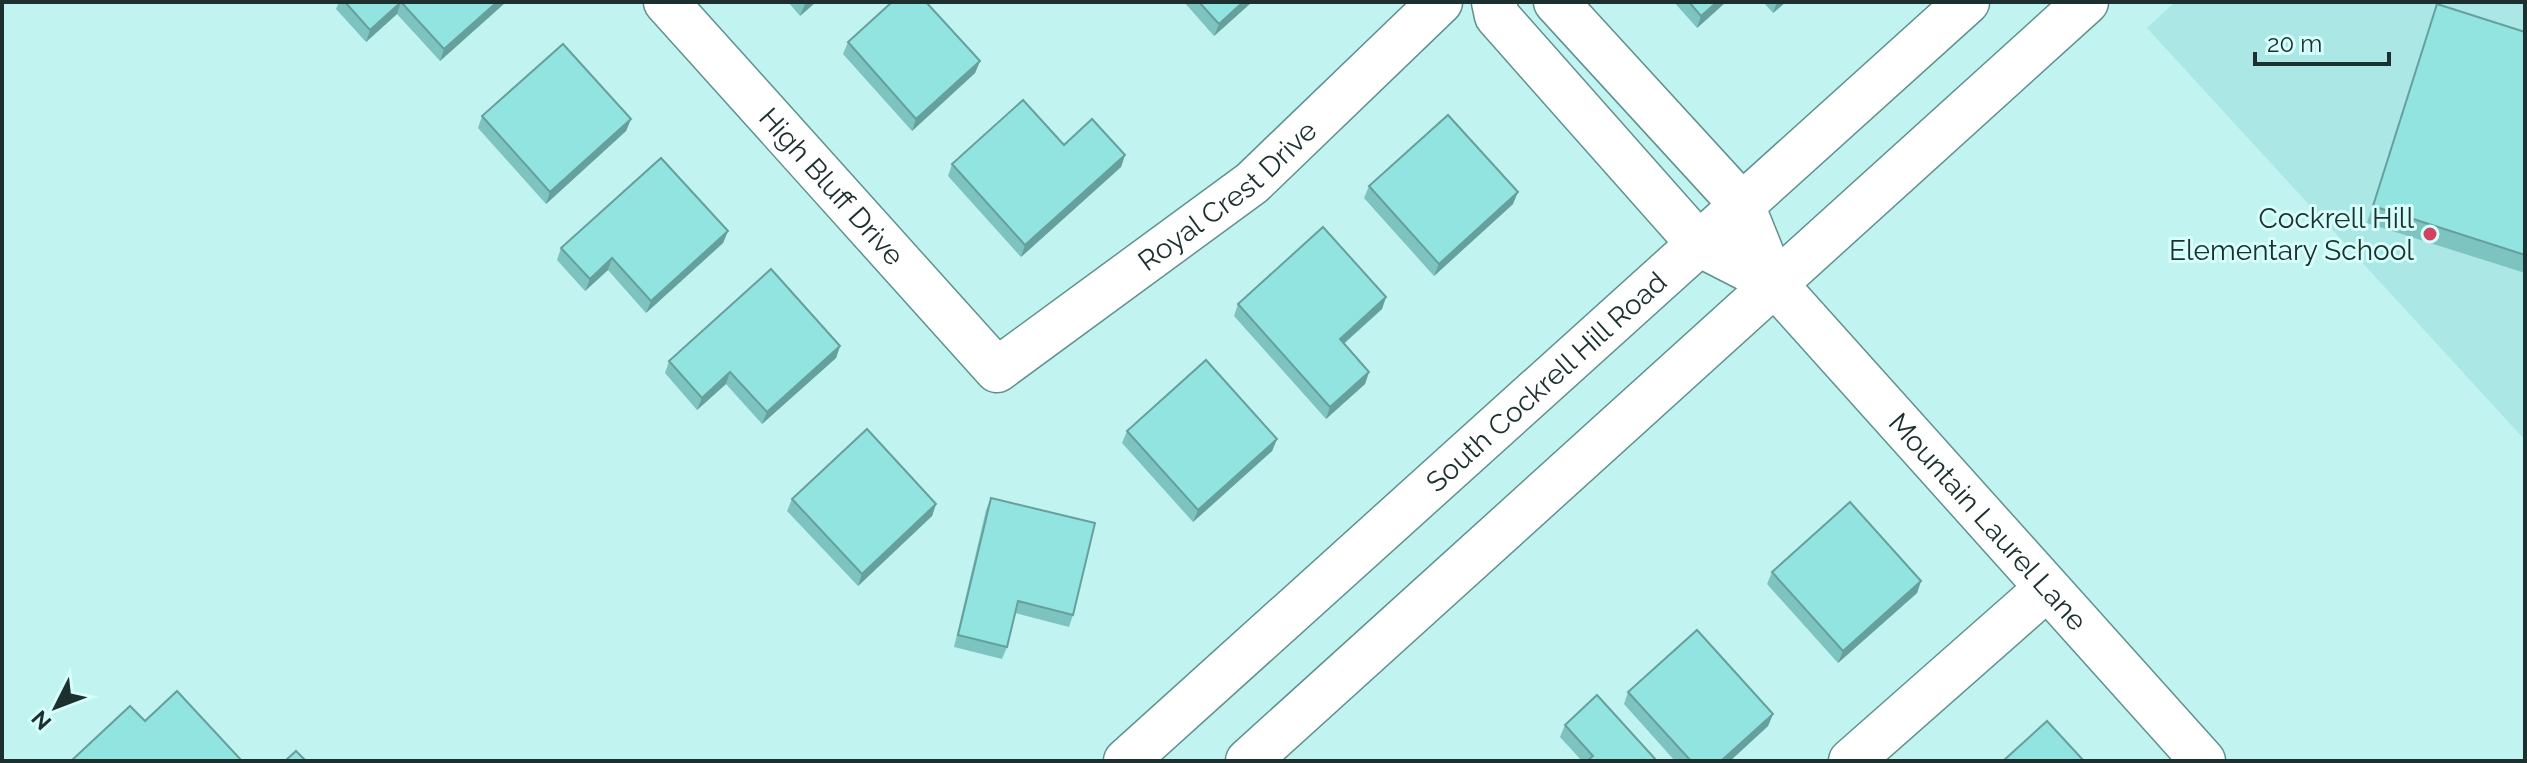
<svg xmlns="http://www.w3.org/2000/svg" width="2527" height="763" font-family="Raleway,sans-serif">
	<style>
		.built { fill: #abe7e4 }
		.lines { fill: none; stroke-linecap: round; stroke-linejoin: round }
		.minor-casing { stroke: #61918e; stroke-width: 47 }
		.tertiary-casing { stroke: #61918e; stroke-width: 47 }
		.secondary-casing { stroke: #61918e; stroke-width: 47 }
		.minor { stroke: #fff; stroke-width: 44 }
		.tertiary { stroke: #fff; stroke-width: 44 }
		.secondary { stroke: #fff; stroke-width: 44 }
		.wall { fill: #7dc4c1 }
		.shaded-wall { fill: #66a09d }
		.building { fill: #91e4e0; stroke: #66a09d; stroke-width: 2 }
		.poi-dot { fill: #d14261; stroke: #d6fffc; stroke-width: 3 }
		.labels { text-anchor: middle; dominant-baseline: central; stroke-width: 6; stroke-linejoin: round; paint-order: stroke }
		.street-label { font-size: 28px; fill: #1c302f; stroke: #d6fffc }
		.poi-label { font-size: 28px; fill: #1c302f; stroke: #d6fffc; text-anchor: end }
	</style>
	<rect width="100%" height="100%" fill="#c1f3f0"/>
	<polygon class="built" points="2175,2 2525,2 2525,440 2147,28"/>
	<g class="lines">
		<defs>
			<g id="minor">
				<path id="s1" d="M 666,2 L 997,370 L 1252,183 L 1440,2"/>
				<polyline points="1494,2 1497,16 1699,244 1773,282"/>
				<polyline points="1556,2 1742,205 1773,282"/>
				<polyline points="1851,761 2046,589"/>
			</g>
			<g id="tertiary">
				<path id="s2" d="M 1773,282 L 2203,761"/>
			</g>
			<g id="secondary">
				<path id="s3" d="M 1126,761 L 1967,2"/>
				<polyline points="1248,761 2086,2"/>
			</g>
		</defs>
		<use href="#minor" class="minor-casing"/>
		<use href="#tertiary" class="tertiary-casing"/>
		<use href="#secondary" class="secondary-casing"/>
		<use href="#minor" class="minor"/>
		<use href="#tertiary" class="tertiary"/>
		<use href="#secondary" class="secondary"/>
	</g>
	<g class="wall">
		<polygon points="339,2 506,2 440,61 397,14 366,42 336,9"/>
		<polygon points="788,2 816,2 800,16"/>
		<polygon points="1184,2 1252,2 1214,36"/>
		<polygon points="1674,2 1726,2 1697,28"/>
		<polygon points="1763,2 1786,2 1773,13"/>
		<polygon points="2437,4 2525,32 2525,273 2367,223"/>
		<polygon points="848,42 980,61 975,73 912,131 843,54"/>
		<polygon points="482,116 631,119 626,131 546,204 478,128"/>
		<polygon points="1064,145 1125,155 1121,167 1021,257 948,176 952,164"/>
		<polygon points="1369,186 1513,204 1434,276 1364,198"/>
		<polygon points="728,231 723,243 646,313 608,270 585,291 557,260 561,248"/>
		<polygon points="1386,297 1382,309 1344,344 1369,372 1365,384 1326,419 1234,316 1238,304"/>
		<polygon points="840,346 836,358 762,424 726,384 697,410 665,373 669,361"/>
		<polygon points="1127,431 1277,439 1272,451 1193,522 1122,443"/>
		<polygon points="991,498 1073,615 1069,627 1015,613 1007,647 1002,659 954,647 986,510"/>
		<polygon points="792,499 936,504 932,516 858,586 787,511"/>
		<polygon points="1772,572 1921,581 1917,593 1838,663 1767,584"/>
		<polygon points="1628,692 1773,714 1768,726 1730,761 1675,761 1624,704"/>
		<polygon points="1565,725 1657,761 1582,761 1560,737"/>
	</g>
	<g class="shaded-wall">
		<polygon points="401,2 397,14 366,42 370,30"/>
		<polygon points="497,2 506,2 440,61 444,49"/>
		<polygon points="807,2 816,2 800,16 805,4"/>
		<polygon points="1243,2 1252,2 1214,36 1219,24"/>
		<polygon points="1717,2 1726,2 1697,28 1701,16"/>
		<polygon points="1777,2 1786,2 1773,13"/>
		<polygon points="980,61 975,73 912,131 916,119"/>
		<polygon points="631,119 626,131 546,204 550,192"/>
		<polygon points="1125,155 1121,167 1021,257 1025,245"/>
		<polygon points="1518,192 1513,204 1434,276 1439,264"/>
		<polygon points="728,231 723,243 646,313 651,301"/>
		<polygon points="612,258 608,270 585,291 590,279"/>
		<polygon points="1386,297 1382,309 1335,351 1340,339"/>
		<polygon points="840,346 836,358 762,424 767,412"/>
		<polygon points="730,372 726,384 697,410 702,398"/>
		<polygon points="1369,372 1365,384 1326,419 1330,407"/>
		<polygon points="1277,439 1272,451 1193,522 1198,510"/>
		<polygon points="936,504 932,516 858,586 862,574"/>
		<polygon points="1921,581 1917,593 1838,663 1843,651"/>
		<polygon points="1773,714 1768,726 1730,761 1721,761"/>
	</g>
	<g class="building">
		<polygon points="345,2 401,2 370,30"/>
		<polygon points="401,2 497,2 444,49"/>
		<polygon points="892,2 926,2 980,61 916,119 848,42"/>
		<polygon points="1199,2 1243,2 1219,24"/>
		<polygon points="1689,2 1717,2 1701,16"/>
		<polygon points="2437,4 2525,32 2525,255 2373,206"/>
		<polygon points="563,44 631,119 550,192 482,116"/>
		<polygon points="1023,100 1064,145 1092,119 1125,155 1025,245 952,164"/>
		<polygon points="1448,115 1518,192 1439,264 1369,186"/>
		<polygon points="661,158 728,231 651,301 612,258 590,279 561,248"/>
		<polygon points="1323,227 1386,297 1340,339 1369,372 1330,407 1238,304"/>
		<polygon points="771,269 840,346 767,412 730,372 702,398 669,361"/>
		<polygon points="1206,360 1277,439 1198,510 1127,431"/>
		<polygon points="867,429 936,504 862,574 792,499"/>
		<polygon points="991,498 1095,523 1073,615 1018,601 1007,647 958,635"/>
		<polygon points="1850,502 1921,581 1843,651 1772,572"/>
		<polygon points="1697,630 1773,714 1721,761 1691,761 1628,692"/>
		<polygon points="177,691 242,761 71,761 130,706 145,721"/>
		<polygon points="1597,695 1657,761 1587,761 1593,756 1565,725"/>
		<polygon points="2047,721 2084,761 2003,761"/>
		<polygon points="296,751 306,761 285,761"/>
	</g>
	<circle class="poi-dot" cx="2430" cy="234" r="8"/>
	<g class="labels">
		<g class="street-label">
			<text stroke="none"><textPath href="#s1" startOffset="248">High Bluff Drive</textPath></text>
			<text stroke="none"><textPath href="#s1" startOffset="784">Royal Crest Drive</textPath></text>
			<text stroke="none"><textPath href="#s3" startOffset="566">South Cockrell Hill Road</textPath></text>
			<text stroke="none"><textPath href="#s2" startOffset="322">Mountain Laurel Lane</textPath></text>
		</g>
		<g class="poi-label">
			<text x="2414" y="218">Cockrell Hill<tspan x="2414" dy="32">Elementary School</tspan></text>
		</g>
	</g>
	<rect width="2527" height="763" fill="none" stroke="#1c302f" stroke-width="8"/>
	<g transform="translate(56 707) rotate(228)" stroke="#d6fffc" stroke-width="6" paint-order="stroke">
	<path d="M0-6L14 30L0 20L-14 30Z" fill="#1c302f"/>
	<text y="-12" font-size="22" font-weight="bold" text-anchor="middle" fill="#1c302f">N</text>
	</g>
	<path d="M2255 52v12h134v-12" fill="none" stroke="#1c302f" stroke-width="4"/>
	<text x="2267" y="52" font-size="24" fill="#1c302f" stroke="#d6fffc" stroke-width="6" paint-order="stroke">20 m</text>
</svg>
